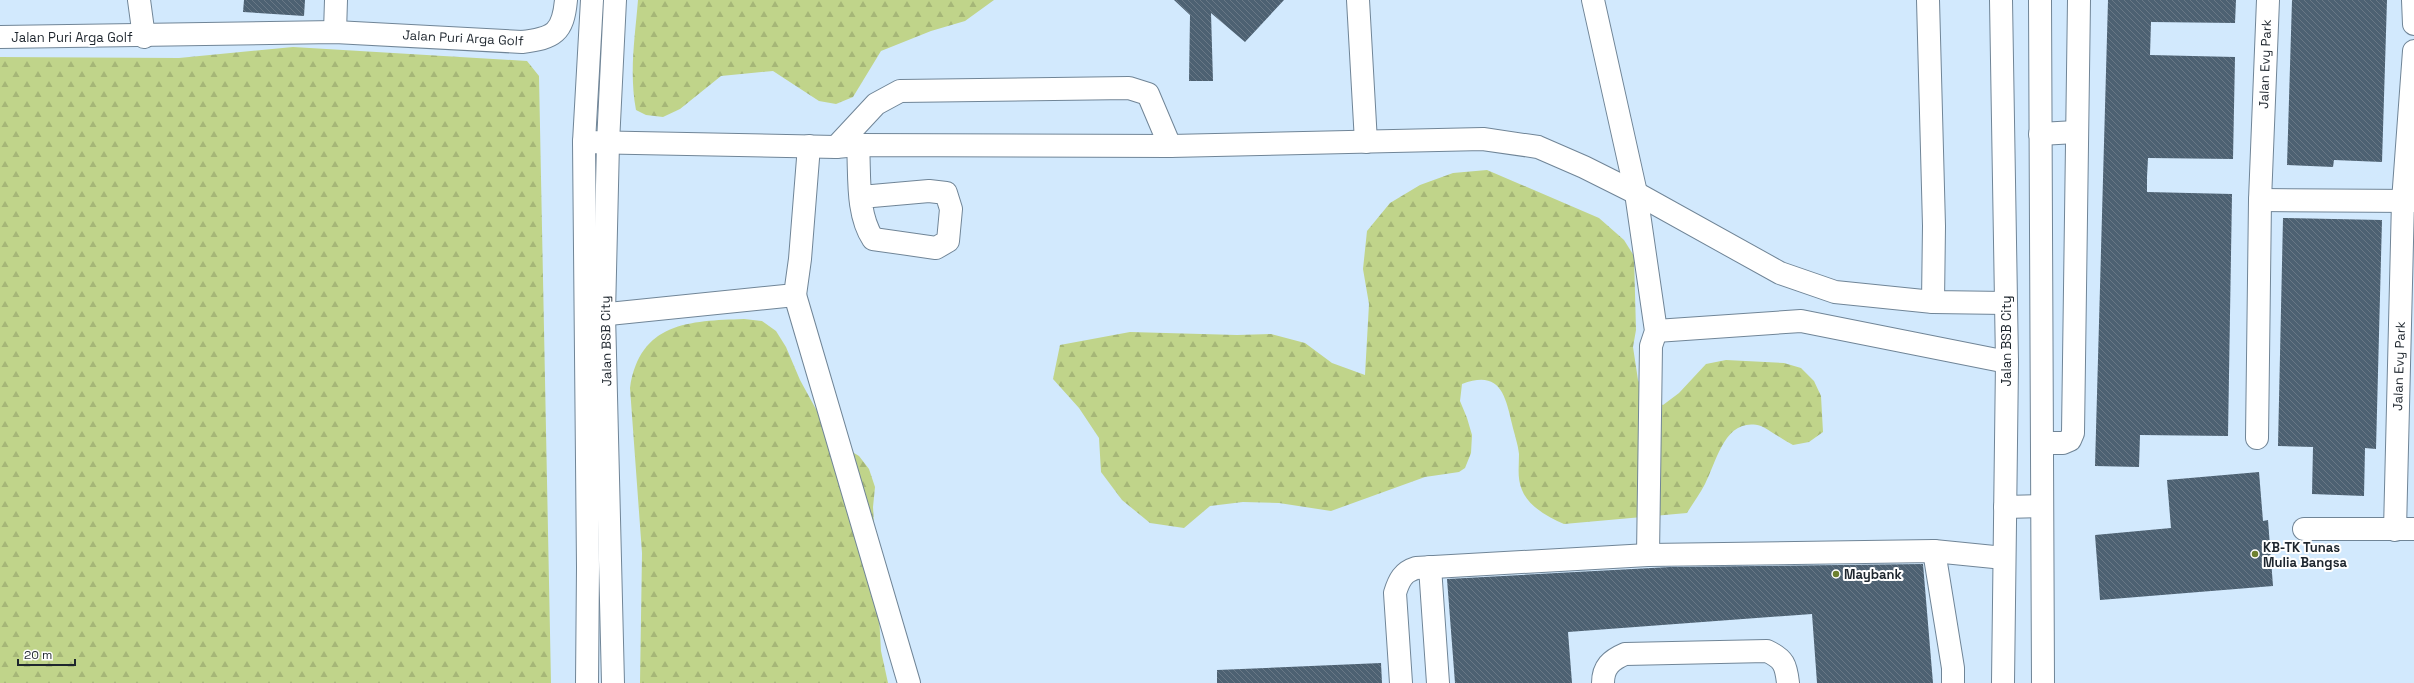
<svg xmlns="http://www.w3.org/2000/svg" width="2414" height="683" font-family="'Space Grotesk',sans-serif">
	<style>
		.forest { fill: url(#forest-firs) }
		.building { fill: url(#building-back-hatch) }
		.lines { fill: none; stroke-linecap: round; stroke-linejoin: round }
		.minor-casing { stroke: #708597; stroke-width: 24 }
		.minor { stroke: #fff; stroke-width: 22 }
		.poi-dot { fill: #6e8130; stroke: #fff; stroke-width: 1.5 }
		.labels { text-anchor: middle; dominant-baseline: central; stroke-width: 4; stroke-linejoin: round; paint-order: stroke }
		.street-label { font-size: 13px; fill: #1e262e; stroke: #fff }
		.poi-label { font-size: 13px; font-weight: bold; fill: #1e262e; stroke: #fff; text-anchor: start }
	</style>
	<defs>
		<pattern id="forest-firs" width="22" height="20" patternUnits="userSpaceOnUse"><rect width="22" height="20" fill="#c0d48a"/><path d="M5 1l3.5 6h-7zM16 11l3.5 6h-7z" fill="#a5b677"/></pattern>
		<pattern id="building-back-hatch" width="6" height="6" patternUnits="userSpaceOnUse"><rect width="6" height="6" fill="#4d6172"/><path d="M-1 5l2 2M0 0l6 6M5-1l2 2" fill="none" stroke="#697886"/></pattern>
	</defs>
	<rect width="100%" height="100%" fill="#d2e9fd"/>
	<g class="forest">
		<path d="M 638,0 L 994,0 L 965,21 L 931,31 L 881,51 L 853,97 L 836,104 L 819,101 L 773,71 L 721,76 L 680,109 L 663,117 L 646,115 L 636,110 C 629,72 635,38 638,0 Z"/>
		<polygon points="293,47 527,61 539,76 551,683 0,683 0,57 179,58"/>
		<path d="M 1487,170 L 1599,218 L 1624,240 L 1634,256 L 1636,330 L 1633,347 L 1638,380 L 1646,397 L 1663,405 L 1679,393 L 1706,364 L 1726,360 L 1784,363 L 1801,368 L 1814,381 L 1821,396 L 1823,432 L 1809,442 L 1793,445 C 1785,441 1766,428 1761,426 C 1725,416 1717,461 1705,484 C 1700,494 1693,503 1687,513 L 1564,524 C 1549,518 1528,506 1522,490 C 1517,478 1519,467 1519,454 C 1518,444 1514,433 1512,424 C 1505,393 1499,370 1462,384 L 1460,401 L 1467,418 L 1472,435 L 1471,453 L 1465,468 L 1459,472 L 1425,477 L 1331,511 L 1279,503 L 1243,502 L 1210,506 L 1184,528 L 1150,523 L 1122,500 L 1101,472 L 1099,438 L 1079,408 L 1053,379 L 1060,345 L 1130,332 L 1237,335 L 1271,334 L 1305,343 L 1332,363 L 1365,375 L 1369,304 L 1363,269 L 1367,231 L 1390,203 L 1420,185 L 1453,173 Z"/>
		<path d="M 744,319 L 762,321 L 776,331 L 786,347 L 800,380 L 823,422 L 844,447 L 859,456 L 869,469 L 875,487 L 873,507 L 881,651 L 888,683 L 640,683 L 642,553 L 630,388 C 640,322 689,321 744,319 Z"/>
	</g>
	<g class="building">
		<polygon points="244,0 305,0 304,16 243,12"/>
		<polygon points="1174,0 1284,0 1245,42 1211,13 1213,81 1189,81 1190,15"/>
		<polygon points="2108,0 2236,0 2235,23 2151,22 2150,55 2235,57 2233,159 2148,158 2147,177 2147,192 2232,194 2228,436 2140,435 2139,467 2095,466"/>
		<polygon points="2292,0 2387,0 2382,162 2334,160 2333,167 2287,165"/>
		<polygon points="2283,218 2382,220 2376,449 2365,448 2364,496 2312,494 2313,447 2278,446"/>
		<polygon points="2259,472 2263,521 2268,520 2273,586 2100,600 2095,535 2171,528 2167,480"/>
		<polygon points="1923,564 1933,683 1817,683 1812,614 1568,632 1572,683 1455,683 1447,579 1670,567"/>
		<polygon points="1381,663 1382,683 1217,683 1217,670"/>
	</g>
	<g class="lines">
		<defs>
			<g id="minor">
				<polyline points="139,0 144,37"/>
				<polyline points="1358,0 1366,142"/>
				<polyline points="1593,0 1636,193 1656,331 1651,346 1648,555"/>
				<polyline points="1928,0 1934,226 1933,302"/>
				<polyline points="2001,0 2007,362 2003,683"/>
				<polyline points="2040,0 2043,683"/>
				<polyline points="2413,0 2414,24"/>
				<polyline points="335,32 336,0"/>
				<path d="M 0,37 L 335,32 L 522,42 C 554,38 563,33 566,0"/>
				<polyline points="2040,134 2076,132"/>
				<polyline points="584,142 836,147 858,145 1170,146 1483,139 1538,147 1584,167 1636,193 1780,273 1835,292 1933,302 2006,303"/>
				<path d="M 858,145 C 860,175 856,213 873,239 L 936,248 L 948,241 L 951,209 L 946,193 L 929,191 L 861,197"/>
				<polyline points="836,147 876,104 900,91 1129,88 1148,94 1170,146"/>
				<polyline points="2260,200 2414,201"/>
				<polyline points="795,295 909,683"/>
				<polyline points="589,316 795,295 800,259 809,146"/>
				<polyline points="1656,331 1801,321 2007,362"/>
				<polyline points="2257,438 2260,200 2268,0"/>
				<polyline points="2042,443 2063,443 2070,440 2073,433 2079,0"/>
				<polyline points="2005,507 2042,506"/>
				<polyline points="2304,529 2414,529"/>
				<polyline points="2395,530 2403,201 2414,51"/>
				<polyline points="1934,551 1953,668 1953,683"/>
				<polyline points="1430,567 1438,683"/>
				<polyline points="587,683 588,567 584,142 592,0"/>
				<polyline points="613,683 604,314 608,143 615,0"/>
				<path d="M 1401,683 L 1395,593 C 1399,580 1403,572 1416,568 L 1648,555 L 1934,551 L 2004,558"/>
				<path d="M 1603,683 C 1603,667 1611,660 1625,654 L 1767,651 C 1784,659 1786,665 1788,683"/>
			</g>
		</defs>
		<use href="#minor" class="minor-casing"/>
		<use href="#minor" class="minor"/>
	</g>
	<g class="poi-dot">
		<circle cx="2255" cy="554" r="4"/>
		<circle cx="1836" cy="574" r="4"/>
	</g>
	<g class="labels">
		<g class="street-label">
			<text x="72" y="37">Jalan Puri Arga Golf</text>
			<text transform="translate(463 38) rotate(3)">Jalan Puri Arga Golf</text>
			<text transform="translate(2265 64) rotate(-88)">Jalan Evy Park</text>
			<text transform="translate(606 341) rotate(-91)">Jalan BSB City</text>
			<text transform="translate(2006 341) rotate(-90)">Jalan BSB City</text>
			<text transform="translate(2399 366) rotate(-88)">Jalan Evy Park</text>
		</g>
		<g class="poi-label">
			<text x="2263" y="547">KB-TK Tunas<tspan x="2263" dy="15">Mulia Bangsa</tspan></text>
			<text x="1844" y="574">Maybank</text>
		</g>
	</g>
	<path d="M18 659v6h57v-6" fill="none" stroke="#1e262e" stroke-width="2"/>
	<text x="24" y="659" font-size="12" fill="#1e262e" stroke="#ffffff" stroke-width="3" paint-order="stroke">20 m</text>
</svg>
